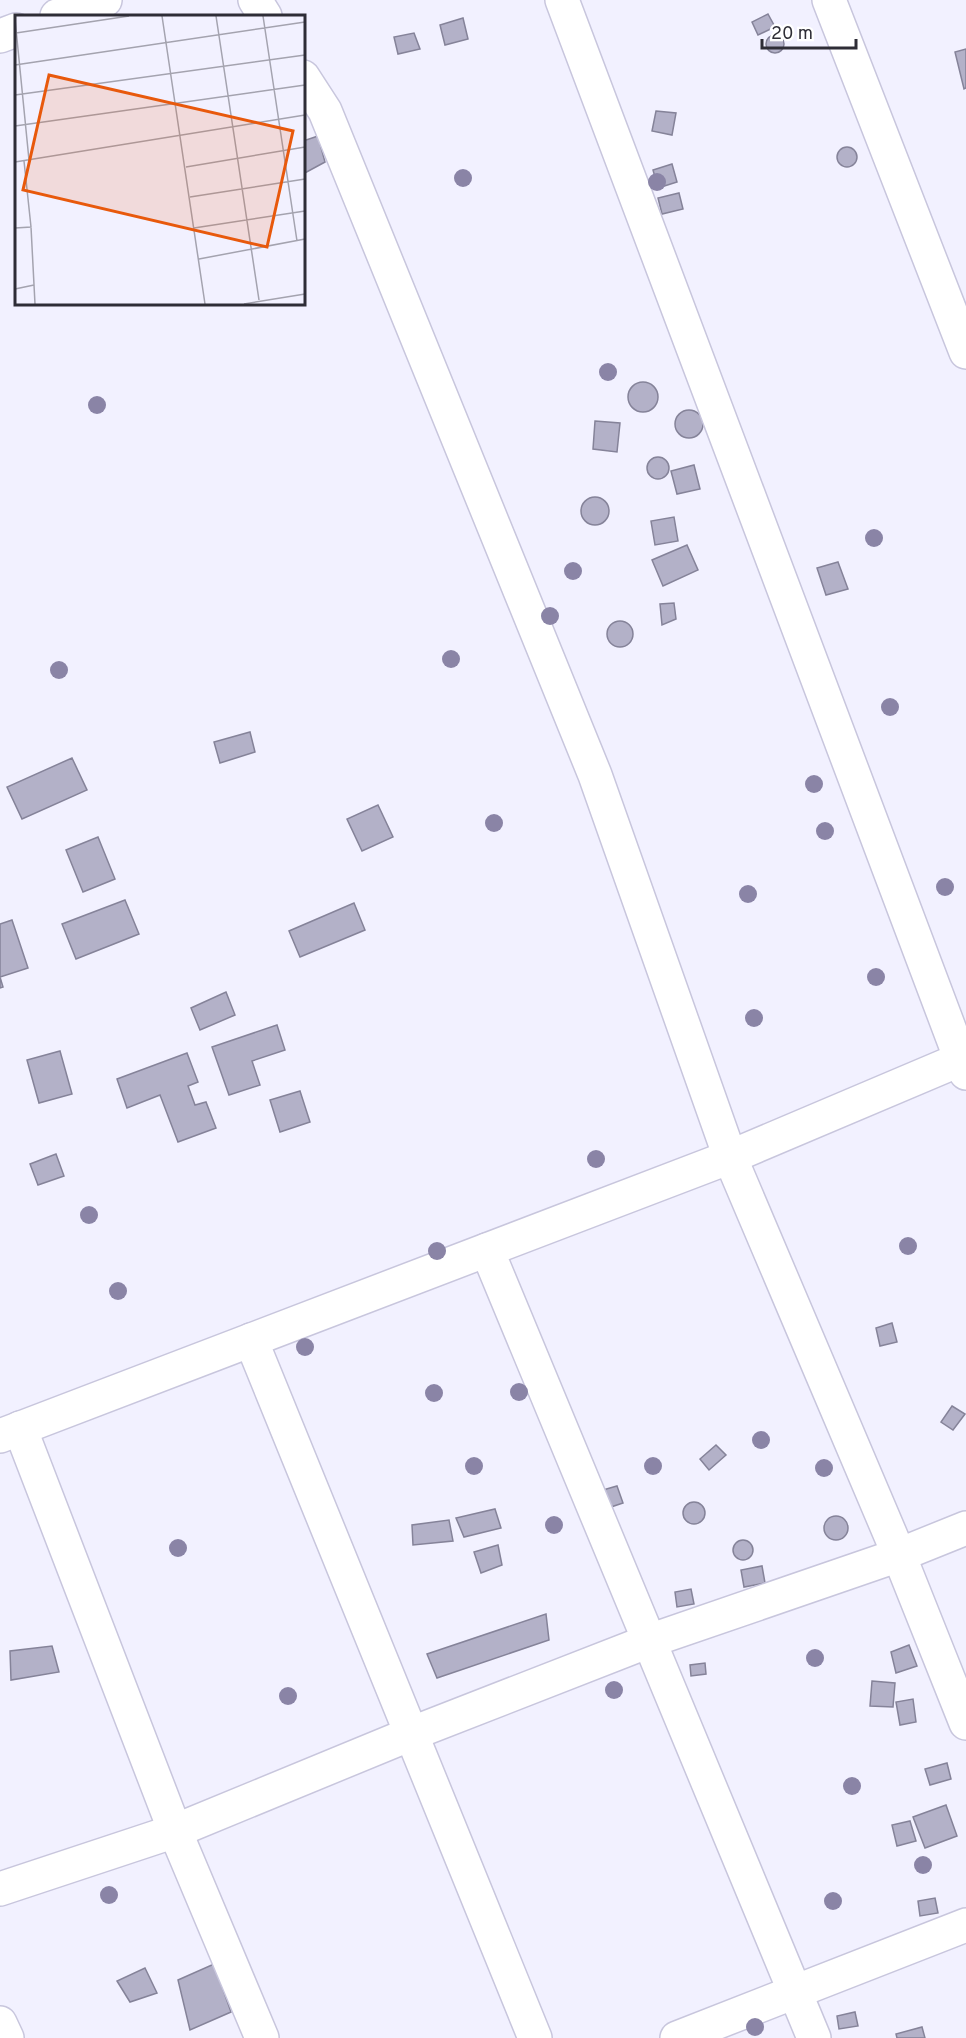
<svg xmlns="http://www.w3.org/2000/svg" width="966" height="2038" font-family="Overpass,sans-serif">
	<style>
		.building { fill: #b3b1c8; stroke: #858399; stroke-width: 1.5 }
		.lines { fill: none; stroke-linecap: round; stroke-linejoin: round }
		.minor-casing { stroke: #c8c6dd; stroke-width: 36 }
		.minor { stroke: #fff; stroke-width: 33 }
		.tree { fill: #8a84a6 }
		.inset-road { fill: none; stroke: #a4a3af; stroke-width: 1.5 }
		.view { fill: #e8590c; fill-opacity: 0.15; stroke: #e8590c; stroke-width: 3 }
		.inset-edge { fill: none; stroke: #2e2d36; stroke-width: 3 }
	</style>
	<rect width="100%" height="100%" fill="#f2f1ff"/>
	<g class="building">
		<polygon points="768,14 775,27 758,35 752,22"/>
		<polygon points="463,18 468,39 445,45 440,25"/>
		<polygon points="414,33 420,49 398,54 394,37"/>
		<circle cx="775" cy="44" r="9"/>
		<polygon points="966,49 966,88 964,89 955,52"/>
		<polygon points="656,111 676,113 672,135 652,131"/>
		<polygon points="318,136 325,162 303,174 303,141"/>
		<circle cx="847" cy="157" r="10"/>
		<polygon points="672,164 677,182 658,188 653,170"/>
		<polygon points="679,193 683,209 662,214 658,198"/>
		<circle cx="643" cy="397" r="15"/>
		<circle cx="689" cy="424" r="14"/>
		<polygon points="595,421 620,423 617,452 593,449"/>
		<circle cx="658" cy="468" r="11"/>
		<polygon points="694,465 700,489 677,494 671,471"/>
		<circle cx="595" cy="511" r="14"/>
		<polygon points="674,517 678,541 655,545 651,521"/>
		<polygon points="687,545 698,570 663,586 652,560"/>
		<polygon points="838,562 848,589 826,595 817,568"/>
		<polygon points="674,603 676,619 662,625 660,604"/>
		<circle cx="620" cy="634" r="13"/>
		<polygon points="250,732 255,752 220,763 214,742"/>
		<polygon points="72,758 87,790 22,819 7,787"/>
		<polygon points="378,805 393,837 362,851 347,819"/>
		<polygon points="98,837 115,879 83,892 66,850"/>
		<polygon points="125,900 139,934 76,959 62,924"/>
		<polygon points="354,903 365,930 300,957 289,931"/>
		<polygon points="12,920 28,968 0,977 3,987 0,988 0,924"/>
		<polygon points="226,992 235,1015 200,1030 191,1008"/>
		<polygon points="277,1025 285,1050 252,1061 260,1085 229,1095 212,1047"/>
		<polygon points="60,1051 72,1094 39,1103 27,1060"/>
		<polygon points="187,1053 198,1082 188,1086 195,1105 206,1102 216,1128 178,1142 160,1095 127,1108 117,1079"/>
		<polygon points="300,1091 310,1122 280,1132 270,1100"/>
		<polygon points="56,1154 64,1176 38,1185 30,1164"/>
		<polygon points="892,1323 897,1342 880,1346 876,1328"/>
		<polygon points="952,1406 965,1414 953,1430 941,1422"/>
		<polygon points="716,1445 726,1455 709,1470 700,1459"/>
		<polygon points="617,1486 623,1503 602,1510 596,1492"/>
		<circle cx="694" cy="1513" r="11"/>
		<polygon points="495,1509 501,1528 464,1537 456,1518"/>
		<circle cx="836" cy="1528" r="12"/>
		<polygon points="449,1520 453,1541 413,1545 412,1525"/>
		<circle cx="743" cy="1550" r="10"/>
		<polygon points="498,1545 502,1565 481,1573 474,1552"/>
		<polygon points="762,1566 765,1583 744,1587 741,1570"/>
		<polygon points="691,1589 694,1604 677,1607 675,1592"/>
		<polygon points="546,1614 549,1640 437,1678 427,1654"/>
		<polygon points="909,1645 917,1666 896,1673 891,1652"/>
		<polygon points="52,1646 59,1672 11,1680 10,1651"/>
		<polygon points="705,1663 706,1674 691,1676 690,1665"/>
		<polygon points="872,1681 895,1683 893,1707 870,1706"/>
		<polygon points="913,1699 916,1722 900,1725 896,1702"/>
		<polygon points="947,1763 951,1779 930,1785 925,1769"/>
		<polygon points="946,1805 957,1836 925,1848 913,1817"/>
		<polygon points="910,1821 916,1841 897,1846 892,1825"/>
		<polygon points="935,1898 938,1913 920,1916 918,1901"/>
		<polygon points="214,1964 231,2012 190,2030 178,1980"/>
		<polygon points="145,1968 157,1993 130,2002 117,1981"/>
		<polygon points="855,2012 858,2026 839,2029 837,2016"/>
		<polygon points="922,2027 925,2038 897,2038 896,2034"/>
	</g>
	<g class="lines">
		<defs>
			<g id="minor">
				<polyline points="255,0 265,16"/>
				<polyline points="562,0 966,1073"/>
				<polyline points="829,0 966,352"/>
				<polyline points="57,16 105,0"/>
				<polyline points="0,36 16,30"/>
				<polyline points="303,77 325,111 595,775 730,1157 899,1555 966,1723"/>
				<polyline points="487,1250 814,2038"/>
				<polyline points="251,1340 535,2038"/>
				<polyline points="20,1428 175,1831 262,2038"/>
				<polyline points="0,1436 730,1157 966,1057"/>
				<polyline points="0,1889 175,1831 413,1733 649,1641 899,1555 966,1528"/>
				<polyline points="0,2023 7,2038"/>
				<polyline points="677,2038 966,1925"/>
			</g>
		</defs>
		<use href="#minor" class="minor-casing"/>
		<use href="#minor" class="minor"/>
	</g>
	<g class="tree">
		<circle cx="463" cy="178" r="9"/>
		<circle cx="657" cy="182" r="9"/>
		<circle cx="608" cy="372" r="9"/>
		<circle cx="97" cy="405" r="9"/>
		<circle cx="874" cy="538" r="9"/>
		<circle cx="573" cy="571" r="9"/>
		<circle cx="550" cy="616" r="9"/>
		<circle cx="451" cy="659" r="9"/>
		<circle cx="59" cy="670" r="9"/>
		<circle cx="890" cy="707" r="9"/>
		<circle cx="814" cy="784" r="9"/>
		<circle cx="494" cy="823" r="9"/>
		<circle cx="825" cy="831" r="9"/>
		<circle cx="945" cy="887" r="9"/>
		<circle cx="748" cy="894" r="9"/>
		<circle cx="876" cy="977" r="9"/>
		<circle cx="754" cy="1018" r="9"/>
		<circle cx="596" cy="1159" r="9"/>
		<circle cx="89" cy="1215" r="9"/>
		<circle cx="908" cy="1246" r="9"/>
		<circle cx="437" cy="1251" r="9"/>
		<circle cx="118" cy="1291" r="9"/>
		<circle cx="305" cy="1347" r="9"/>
		<circle cx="519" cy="1392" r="9"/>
		<circle cx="434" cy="1393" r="9"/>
		<circle cx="761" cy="1440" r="9"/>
		<circle cx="474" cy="1466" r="9"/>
		<circle cx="653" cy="1466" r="9"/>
		<circle cx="824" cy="1468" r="9"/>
		<circle cx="554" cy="1525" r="9"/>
		<circle cx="178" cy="1548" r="9"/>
		<circle cx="815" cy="1658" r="9"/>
		<circle cx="614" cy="1690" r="9"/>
		<circle cx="288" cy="1696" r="9"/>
		<circle cx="852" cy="1786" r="9"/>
		<circle cx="923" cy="1865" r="9"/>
		<circle cx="109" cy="1895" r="9"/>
		<circle cx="833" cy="1901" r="9"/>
		<circle cx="755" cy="2027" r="9"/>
	</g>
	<g transform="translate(15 15)">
		<rect width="290" height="290" fill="#f2f1ff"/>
		<path class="inset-road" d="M 147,1 L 190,289M 201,1 L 244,285M 248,1 L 282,226M 0,4 L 14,145M 1,18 L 114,1M 0,50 L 290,7M 0,80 L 290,40M 0,111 L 290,70M 0,147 L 290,100M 171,152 L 290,132M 175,182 L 290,164M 16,212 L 20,289M 0,213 L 16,212 L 9,146M 179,213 L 290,196M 184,244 L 290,224M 0,274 L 19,270M 229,289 L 290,279"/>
		<path class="view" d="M 34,60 L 278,116 L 252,232 L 8,175 Z"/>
		<rect width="290" height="290" class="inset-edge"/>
	</g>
	<path d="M762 39v9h94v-9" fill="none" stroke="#2e2d36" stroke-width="3"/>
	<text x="771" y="39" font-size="18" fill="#2e2d36" stroke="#ffffff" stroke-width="4.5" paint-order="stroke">20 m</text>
</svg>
